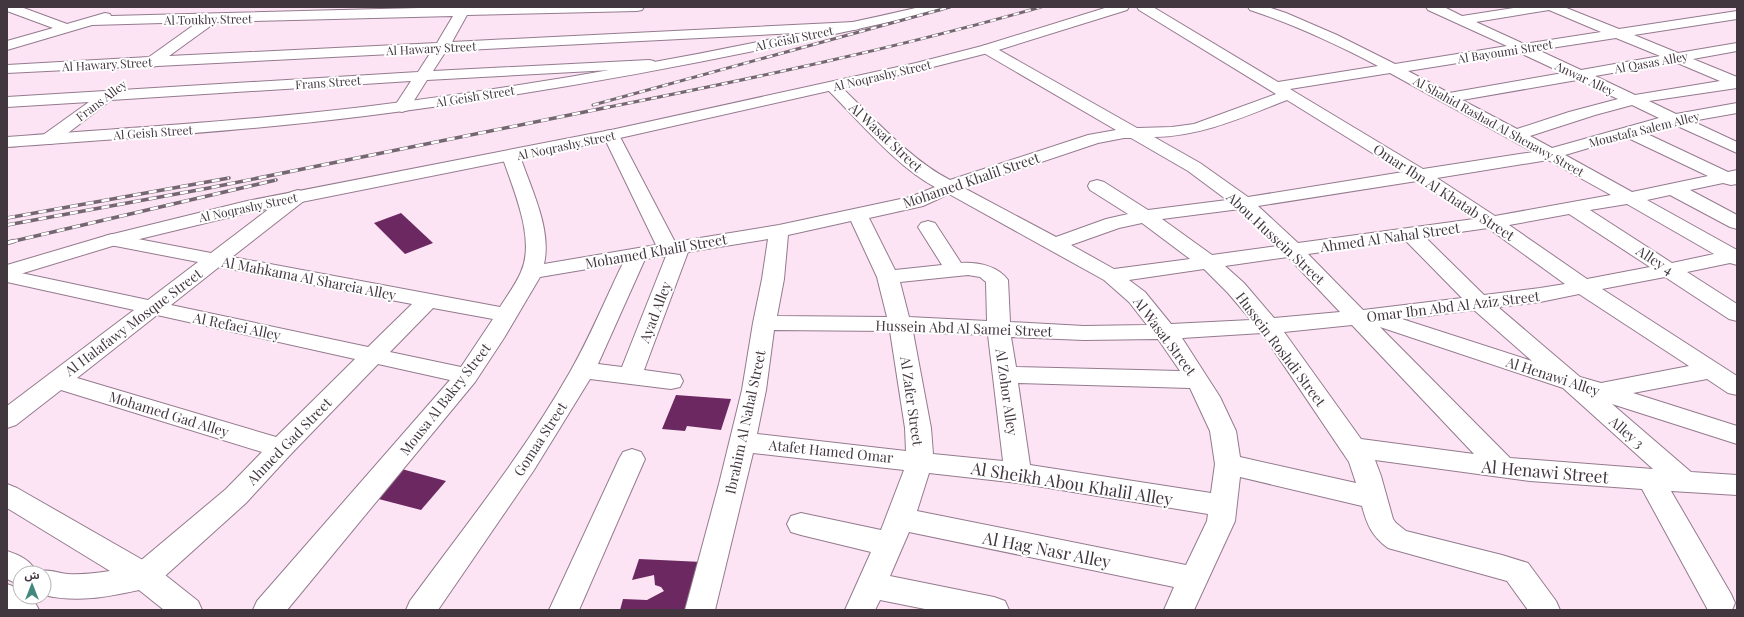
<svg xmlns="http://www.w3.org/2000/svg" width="1744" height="617" font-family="'Playfair Display','Noto Sans Arabic',serif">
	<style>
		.building { fill: #6c2861 }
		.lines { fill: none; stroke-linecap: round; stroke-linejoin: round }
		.street-casing { stroke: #947a8e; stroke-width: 2 }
		.primary-casing { stroke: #947a8e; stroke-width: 2 }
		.street { fill: #fff; fill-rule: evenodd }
		.primary { fill: #fff; fill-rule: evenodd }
		.rail-far2-casing { stroke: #756771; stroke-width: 3 }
		.rail-far1-casing { stroke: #756771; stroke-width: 3.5 }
		.rail-casing { stroke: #756771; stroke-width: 4.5 }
		.rail-far2 { stroke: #fff; stroke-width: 2; stroke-dasharray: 6; stroke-linecap: butt }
		.rail-far1 { stroke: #fff; stroke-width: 2.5; stroke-dasharray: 8; stroke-linecap: butt }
		.rail { stroke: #fff; stroke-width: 3; stroke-dasharray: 9; stroke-linecap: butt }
		.labels { text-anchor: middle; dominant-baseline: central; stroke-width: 4; stroke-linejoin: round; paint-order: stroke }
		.far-street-label { font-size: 12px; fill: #42373f; stroke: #fff }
		.street-label { font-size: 14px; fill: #42373f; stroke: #fff }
		.near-street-label { font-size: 17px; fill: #42373f; stroke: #fff }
	</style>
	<rect width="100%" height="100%" fill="#fce4f5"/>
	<g class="building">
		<polygon points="401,213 433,243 405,254 374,223"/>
		<polygon points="676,395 731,399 721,430 687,426 685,431 662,429"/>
		<polygon points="398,468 446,481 421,510 371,497"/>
		<polygon points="639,559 702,562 690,610 620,610 623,599 647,600 664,591 661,587 655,585 654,575 632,580"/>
	</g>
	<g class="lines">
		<defs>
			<g id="street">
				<path d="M 7,7 L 21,7 L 67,24 L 105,13 L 110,14 L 111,16 L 458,7 L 644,7 L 642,10 L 637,11 L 467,15 L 452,42 L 854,22 L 859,23 L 861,26 L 859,29 L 854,30 L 446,51 L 433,71 L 649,60 L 654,61 L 656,64 L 654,67 L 649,68 L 427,80 L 408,110 L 402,112 L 396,110 L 394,107 L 411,81 L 111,100 L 55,143 L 49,144 L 43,143 L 40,139 L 43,135 L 89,102 L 7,107 L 7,97 L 418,72 L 431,52 L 157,66 L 151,67 L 147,66 L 7,73 L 7,65 L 149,57 L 198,22 L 92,25 L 7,50 L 7,41 L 53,28 L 7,11 ZM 453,16 L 437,43 L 169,56 L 216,22 Z"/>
				<path d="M 1137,7 L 1153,7 L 1278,82 L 1378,66 C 1336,44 1295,25 1250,10 L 1248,7 L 1268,7 L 1286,13 L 1337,35 L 1395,64 L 1507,46 L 1428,10 L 1426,7 L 1444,7 L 1462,16 L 1520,7 L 1564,7 L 1619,29 L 1737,11 L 1737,19 L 1634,35 L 1678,53 L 1737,43 L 1737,51 L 1693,59 L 1737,77 L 1737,88 L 1649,101 L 1676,114 L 1737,103 L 1737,113 L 1692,121 L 1737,142 L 1737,153 L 1673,124 L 1643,132 L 1728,172 L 1737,170 L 1737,184 L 1731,185 L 1723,183 L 1690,190 L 1737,215 L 1737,229 L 1730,227 L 1670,195 L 1647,200 L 1737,250 L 1737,265 L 1730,263 L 1687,272 L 1737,304 L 1737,321 L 1729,319 L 1665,277 L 1602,289 L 1737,376 L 1737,395 L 1728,393 L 1707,379 L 1633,393 L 1737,426 L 1737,444 L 1612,404 L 1691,472 L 1737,475 L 1737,495 L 1671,491 L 1731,594 L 1735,603 L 1732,610 L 1708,610 L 1642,489 L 1530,481 L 1375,460 L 1381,476 L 1393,519 L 1396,523 L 1406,531 L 1502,555 L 1528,563 L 1556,601 L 1560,610 L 1528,610 L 1507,581 L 1388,548 C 1372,536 1367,525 1362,506 L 1240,477 L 1235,521 L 1194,610 L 1164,610 L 1174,587 L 909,532 L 890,576 L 994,597 L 1005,601 L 1009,610 L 930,610 L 880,600 L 875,610 L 845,610 L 871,552 L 801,535 L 791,532 L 787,524 L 791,516 L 801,513 L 881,530 L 904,470 L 753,453 L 715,610 L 685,610 L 719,484 L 742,390 L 753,323 L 762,279 L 768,239 L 688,252 L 644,370 L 680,375 L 683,381 L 680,387 L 671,389 L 590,379 L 534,470 L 438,610 L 406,610 L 410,601 C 465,526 524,453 570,372 C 590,337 605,300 623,263 L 540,277 L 504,338 L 475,382 L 287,610 L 253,610 L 257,601 L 450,380 L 378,364 L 290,455 L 246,503 L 155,585 L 144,588 L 133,585 L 129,576 L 133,567 L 226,489 L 262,452 L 61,390 L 16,425 L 7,428 L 7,406 L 134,310 L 7,282 L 7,270 L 148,300 L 198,262 L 105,244 L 102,240 L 105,236 L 112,234 L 211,253 L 291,192 L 298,190 L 305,192 L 307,196 L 305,200 L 232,257 L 500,307 C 507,296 516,284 521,272 C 536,239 513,189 502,156 L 505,152 L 511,151 L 517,152 L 520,156 C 531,189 552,229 544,264 L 656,245 L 603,135 L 605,131 L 611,130 L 617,131 L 619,135 L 675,242 L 779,225 L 910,197 L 935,187 C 897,167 859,121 828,90 L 825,87 L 828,84 L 833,82 L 838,84 C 872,116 909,159 950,180 L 1088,135 L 1116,130 L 982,52 L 980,49 L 982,46 L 987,45 L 992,46 L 1137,128 L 1172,127 L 1194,124 L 1276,94 L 1139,10 ZM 1549,10 L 1601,32 L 1524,44 L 1476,22 ZM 1616,38 L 1660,56 L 1581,70 L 1538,50 ZM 1520,53 L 1563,73 L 1449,93 L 1408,71 ZM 1675,62 L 1720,81 L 1635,95 L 1595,76 ZM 1390,73 L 1533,152 L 1423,169 L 1290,89 ZM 1577,80 L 1618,99 L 1569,112 L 1517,129 L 1462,100 ZM 1287,100 L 1403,172 L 1248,197 L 1200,163 L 1154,137 C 1202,136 1243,117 1287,100 ZM 1632,105 L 1659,118 L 1552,148 L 1530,136 L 1595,115 ZM 1626,137 L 1708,176 L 1632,192 L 1565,155 ZM 1124,138 L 1131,138 L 1188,171 L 1227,200 L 1148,210 L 1104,182 L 1097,180 L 1090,182 L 1088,186 L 1090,190 L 1128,214 L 1106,219 L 1056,237 L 964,188 L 1098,143 ZM 1548,160 L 1611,195 L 1495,216 L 1437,178 ZM 1417,181 L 1474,219 L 1298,243 L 1258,206 ZM 949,194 L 1104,280 L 1129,302 L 1147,325 L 1084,326 L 1010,322 L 1008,280 C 998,266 978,262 961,263 L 935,223 L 928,221 L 921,223 L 918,227 L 942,265 L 895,270 L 869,218 L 923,206 ZM 1627,204 L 1714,254 L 1672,263 L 1590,210 ZM 1240,209 L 1278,246 L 1212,255 L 1162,219 ZM 1569,214 L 1650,267 L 1587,279 L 1509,225 ZM 851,221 L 877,277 L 887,317 L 777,316 L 784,279 L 788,235 ZM 1142,223 L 1190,259 L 1114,269 L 1071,245 L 1119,228 ZM 1488,228 L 1565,284 L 1540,288 L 1484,295 L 1425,237 ZM 1405,240 L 1462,298 L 1363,310 L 1308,254 ZM 666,256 L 622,367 L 598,364 L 645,259 ZM 1288,257 L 1340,312 L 1274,318 L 1244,283 L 1225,266 ZM 219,267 L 412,304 L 368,347 L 171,305 ZM 1204,269 L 1228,293 L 1251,320 L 1171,324 L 1145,292 L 1129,280 ZM 968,275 L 980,277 L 986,282 L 987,321 L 909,317 L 900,282 ZM 1579,294 L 1689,366 L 1601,383 L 1580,377 L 1498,307 L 1540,302 ZM 433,308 L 493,319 L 461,367 L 390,352 ZM 1474,310 L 1532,361 L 1402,319 ZM 157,315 L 355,359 L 276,437 L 77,378 ZM 1352,325 L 1474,454 L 1361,439 L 1284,332 ZM 1380,327 L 1563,388 L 1653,469 L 1510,458 ZM 774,330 L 890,331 L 905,428 L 906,451 L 757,434 L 766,390 ZM 913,332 L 988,335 L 1003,461 L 933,454 L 931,428 ZM 1262,333 L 1349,462 L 1356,483 L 1240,457 L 1236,431 L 1220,397 L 1182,338 ZM 1011,337 L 1084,340 L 1158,339 L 1180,371 L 1016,367 ZM 1018,383 L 1190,388 L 1210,431 L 1215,464 L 1211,493 L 1030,465 ZM 929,473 L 1018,483 L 1208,514 L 1207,521 L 1186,565 L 917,511 Z"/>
				<polygon points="632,449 641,452 645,459 579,610 549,610 619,459 623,452"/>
			</g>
			<g id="primary">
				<path d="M 920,7 L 944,7 L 942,10 L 937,11 C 748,55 558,92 365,116 C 246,131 127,138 7,147 L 7,137 C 126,128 245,121 363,107 C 550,84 736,49 920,7 Z"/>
				<polygon points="1108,7 1129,7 1127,10 992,52 917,71 611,140 247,213 119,244 7,278 7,265 105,236 247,201 611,130 916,63 982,46"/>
				<path d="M 7,484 L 17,488 L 155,567 L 198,601 L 202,610 L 164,610 L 139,590 C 107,597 77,603 44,595 L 44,573 L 20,573 L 20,585 L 7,579 L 7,551 C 19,555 31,560 36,572 C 47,568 57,573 68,574 C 82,575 96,573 110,571 L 7,508 Z"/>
				<path d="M 7,584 L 20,589 L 20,597 C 32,597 34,600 39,610 L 7,610 Z"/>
			</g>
		</defs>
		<use href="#street" class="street-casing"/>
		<use href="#primary" class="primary-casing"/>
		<use href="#street" class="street"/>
		<use href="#primary" class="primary"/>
		<defs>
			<g id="rail-far2">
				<polyline points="593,105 950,7"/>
				<path d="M 604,108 C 751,79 897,48 1041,7"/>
			</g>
			<g id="rail-far1">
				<polyline points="7,218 229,178"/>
				<polyline points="7,225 209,188 609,107"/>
				<polyline points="10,242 276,180"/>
			</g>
			<polyline id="rail" points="7,243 14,241"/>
		</defs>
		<use href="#rail-far2" class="rail-far2-casing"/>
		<use href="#rail-far1" class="rail-far1-casing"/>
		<use href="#rail" class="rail-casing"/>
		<use href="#rail-far2" class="rail-far2"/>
		<use href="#rail-far1" class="rail-far1"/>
		<use href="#rail" class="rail"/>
	</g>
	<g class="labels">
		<g class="far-street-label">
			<text transform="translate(208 19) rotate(-1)">Al Toukhy Street</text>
			<text transform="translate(794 38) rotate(-12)">Al Geish Street</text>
			<text transform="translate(431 48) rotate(-3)">Al Hawary Street</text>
			<text transform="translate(1505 51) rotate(-9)">Al Bayoumi Street</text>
			<text transform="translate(1651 62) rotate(-10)">Al Qasas Alley</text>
			<text transform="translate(107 64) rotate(-3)">Al Hawary Street</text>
			<text transform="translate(882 75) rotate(-13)">Al Noqrashy Street</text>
			<text transform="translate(1585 78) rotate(25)">Anwar Alley</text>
			<text transform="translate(328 82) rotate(-4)">Frans Street</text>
			<text transform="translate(475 96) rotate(-9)">Al Geish Street</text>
			<text transform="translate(101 100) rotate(-37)">Frans Alley</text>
			<text transform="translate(1499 126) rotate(29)">Al Shahid Rashad Al Shenawy Street</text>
			<text transform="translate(1644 129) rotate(-14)">Moustafa Salem Alley</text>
			<text transform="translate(153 132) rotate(-4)">Al Geish Street</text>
			<text transform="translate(566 145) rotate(-12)">Al Noqrashy Street</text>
			<text transform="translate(248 207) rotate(-12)">Al Noqrashy Street</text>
		</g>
		<g class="street-label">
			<text transform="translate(886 137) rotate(43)">Al Wasat Street</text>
			<text transform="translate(971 180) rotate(-19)">Mohamed Khalil Street</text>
			<text transform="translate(1444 192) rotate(33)">Omar Ibn Al Khatab Street</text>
			<text transform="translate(1390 237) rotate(-8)">Ahmed Al Nahal Street</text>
			<text transform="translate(1276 238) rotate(43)">Abou Hussein Street</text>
			<text transform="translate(656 251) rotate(-10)">Mohamed Khalil Street</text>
			<text transform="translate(1655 260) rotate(33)">Alley 4</text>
			<text transform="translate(309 278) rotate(11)">Al Mahkama Al Shareia Alley</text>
			<text transform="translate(1453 306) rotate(-7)">Omar Ibn Abd Al Aziz Street</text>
			<text transform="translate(655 312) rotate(-69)">Ayad Alley</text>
			<text transform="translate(133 322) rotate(-37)">Al Halafawy Mosque Street</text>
			<text transform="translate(237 326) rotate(12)">Al Refaei Alley</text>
			<text transform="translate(964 328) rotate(2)">Hussein Abd Al Samei Street</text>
			<text transform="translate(1165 336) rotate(53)">Al Wasat Street</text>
			<text transform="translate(1281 349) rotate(53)">Hussein Roshdi Street</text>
			<text transform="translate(1553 376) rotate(18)">Al Henawi Alley</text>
			<text transform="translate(1007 392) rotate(82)">Al Zohor Alley</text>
			<text transform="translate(445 399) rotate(-52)">Mousa Al Bakry Street</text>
			<text transform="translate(912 401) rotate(82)">Al Zafer Street</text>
			<text transform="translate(169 414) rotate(17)">Mohamed Gad Alley</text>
			<text transform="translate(745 422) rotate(-78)">Ibrahim Al Nahal Street</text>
			<text transform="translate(1627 432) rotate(41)">Alley 3</text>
			<text transform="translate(540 439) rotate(-57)">Gomaa Street</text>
			<text transform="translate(289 441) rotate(-46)">Ahmed Gad Street</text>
			<text transform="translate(831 451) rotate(6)">Atafet Hamed Omar</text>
		</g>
		<g class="near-street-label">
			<text transform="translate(1545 471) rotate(5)">Al Henawi Street</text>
			<text transform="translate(1072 483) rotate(9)">Al Sheikh Abou Khalil Alley</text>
			<text transform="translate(1047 549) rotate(11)">Al Hag Nasr Alley</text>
		</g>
	</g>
	<rect width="1744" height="617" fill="none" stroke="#42373f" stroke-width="16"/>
	<g transform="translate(32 585)"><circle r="19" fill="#ffffff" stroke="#b3afb2"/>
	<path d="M0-3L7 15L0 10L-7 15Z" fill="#42887f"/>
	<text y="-6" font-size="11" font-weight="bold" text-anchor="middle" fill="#42373f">ش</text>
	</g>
</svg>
